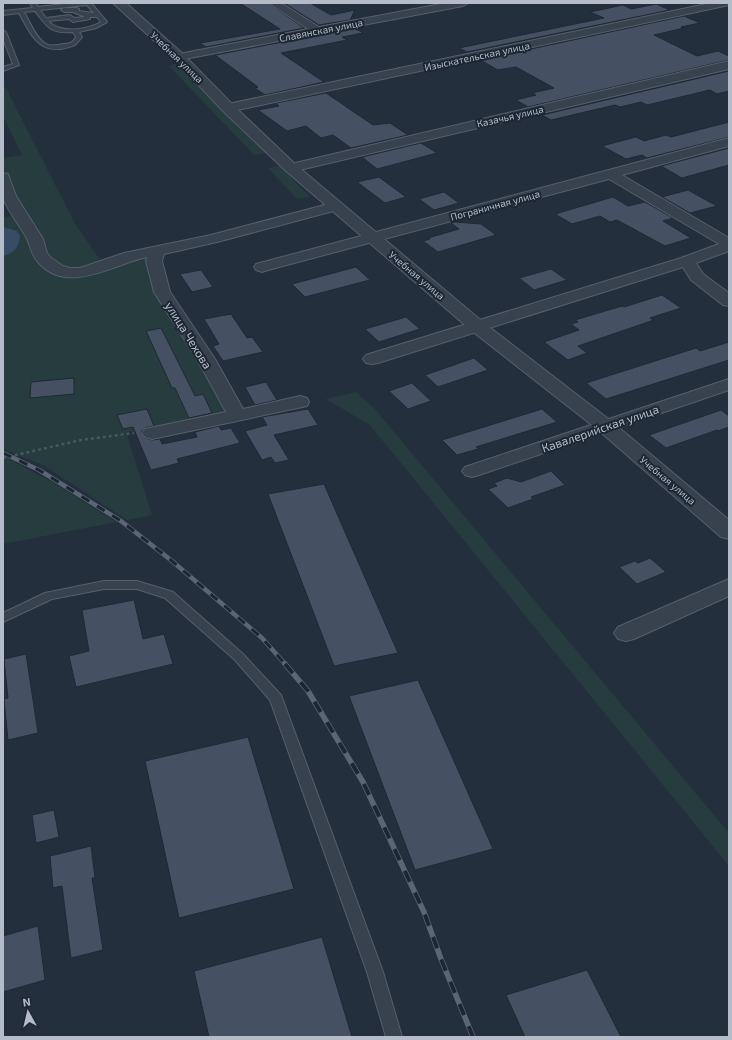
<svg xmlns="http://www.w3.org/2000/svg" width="732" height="1040" font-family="'Exo 2',sans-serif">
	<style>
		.green { fill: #263c3f }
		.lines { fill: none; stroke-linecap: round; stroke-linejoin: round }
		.river { fill: #394c67; fill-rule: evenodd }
		.building { fill: #455162; stroke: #1f2835 }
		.service-casing { stroke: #565f6c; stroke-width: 2 }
		.minor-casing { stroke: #565f6c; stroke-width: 2 }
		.tertiary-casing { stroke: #565f6c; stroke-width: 2 }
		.path { stroke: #44595c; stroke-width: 2.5; stroke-dasharray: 3 3; stroke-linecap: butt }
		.service { fill: #38414e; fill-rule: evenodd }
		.minor { fill: #38414e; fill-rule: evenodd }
		.tertiary { fill: #38414e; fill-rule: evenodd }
		.rail-far1-casing { stroke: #5a6575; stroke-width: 4.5 }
		.rail-casing { stroke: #5a6575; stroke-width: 5.5 }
		.rail-far1 { stroke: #1d2633; stroke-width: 3; stroke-dasharray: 9; stroke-linecap: butt }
		.rail { stroke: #1d2633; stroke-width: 4; stroke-dasharray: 12; stroke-linecap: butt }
		.labels { text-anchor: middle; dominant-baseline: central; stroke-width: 4; stroke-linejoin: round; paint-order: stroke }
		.far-street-label { font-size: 10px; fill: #b4bcc9; stroke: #1d2633 }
		.street-label { font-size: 12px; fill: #b4bcc9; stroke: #1d2633 }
	</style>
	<rect width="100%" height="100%" fill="#242f3e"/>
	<g class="green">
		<polygon points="178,63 267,153 254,155 169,66"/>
		<polygon points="3,86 6,88 74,222 100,260 111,259 100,265 68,271 48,259 13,195 3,165 3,158 22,155 3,116"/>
		<polygon points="280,166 310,197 297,199 268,168"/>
		<polygon points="18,216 31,239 67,276 151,254 229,414 156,430 126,432 152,515 127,520 43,465 3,449 3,252 10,244 12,235 3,230 3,217"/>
		<polygon points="356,392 374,408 729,833 729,866 370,425 326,399"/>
		<polygon points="3,456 54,483 116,522 3,544"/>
	</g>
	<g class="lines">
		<path class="river" d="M 3,227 L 17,231 L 20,236 C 19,248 14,253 3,256 Z"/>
	</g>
	<g class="building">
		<polygon points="240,3 268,3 304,28 206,47 200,43 280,29"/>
		<polygon points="284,3 310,3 331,15 355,10 350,20 319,25"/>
		<polygon points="656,4 670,10 467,52 459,48 604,18 590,12 623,5 631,9"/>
		<polygon points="684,16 700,23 681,27 684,28 654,35 697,56 718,51 729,56 729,60 528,107 516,100 536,95 532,93 554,88 516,67 498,70 480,60"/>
		<polygon points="355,28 363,33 342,37 347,40 281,53 324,82 265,95 255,88 258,87 215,55"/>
		<polygon points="729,71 729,91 717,94 710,90 647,105 641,102 620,107 615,105 551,120 542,115"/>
		<polygon points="326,93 373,125 390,123 408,135 351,148 333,135 321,138 306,126 287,131 258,110 279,106 276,103"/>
		<polygon points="729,122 729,137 647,158 642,155 626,159 602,146 636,137 644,141 666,135 671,137"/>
		<polygon points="421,143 437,153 377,169 362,157"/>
		<polygon points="729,148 729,165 682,178 661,166"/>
		<polygon points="379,177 406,197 385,203 357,182"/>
		<polygon points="688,190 717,206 690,213 662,197"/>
		<polygon points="444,192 459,203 434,210 419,199"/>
		<polygon points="613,197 628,206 645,202 673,218 663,221 691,238 665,246 617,220 610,222 600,216 572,224 555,214"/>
		<polygon points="455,222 481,224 496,235 438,252 423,241 430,239 428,238 459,229 451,223"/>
		<polygon points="356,267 370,280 305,297 292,284"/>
		<polygon points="551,269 567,280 534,290 519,278"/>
		<polygon points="201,270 213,287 192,292 180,274"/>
		<polygon points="662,295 681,308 650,318 654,320 578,346 587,353 568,360 544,342 579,330 571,324 578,322 575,320 622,306 624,307"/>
		<polygon points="231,314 247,338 252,337 263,352 223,361 213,346 219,344 204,319"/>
		<polygon points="406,317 420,329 379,342 365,329"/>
		<polygon points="161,328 195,396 203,394 212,413 189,418 175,388 172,388 146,331"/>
		<polygon points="729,342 729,360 606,399 586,383 696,348 700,351"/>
		<polygon points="474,358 488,370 438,387 425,375"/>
		<polygon points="74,378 74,394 30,398 31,382"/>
		<polygon points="266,382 277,400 255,405 245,387"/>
		<polygon points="412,383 431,401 408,409 389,391"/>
		<polygon points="147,409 154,426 145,428 141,432 145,438 152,440 160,439 162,444 197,437 195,432 219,426 221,430 231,428 240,443 177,459 179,463 151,470 133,427 123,429 117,415"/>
		<polygon points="308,409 318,425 274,435 289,460 275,463 271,457 262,460 245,431 267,425 262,417"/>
		<polygon points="542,409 557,422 476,447 478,449 457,455 442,440"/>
		<polygon points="721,410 729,416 729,427 718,431 717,430 666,448 649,435"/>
		<polygon points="551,471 565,485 531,497 533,499 508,508 488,489 497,486 494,483 507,478 521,482"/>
		<polygon points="324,484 398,653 334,666 268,494"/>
		<polygon points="650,558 666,572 637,584 619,567 635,561 638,563"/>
		<polygon points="134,600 143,639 164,634 173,664 76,687 69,656 89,651 82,610"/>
		<polygon points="26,654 38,733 8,740 4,699 8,698 4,659"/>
		<polygon points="418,680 493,849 415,870 349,696"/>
		<polygon points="248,737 294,889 179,918 145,761"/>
		<polygon points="54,810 59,837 36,843 32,815"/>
		<polygon points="91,846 95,878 92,878 103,950 71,958 62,886 53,888 50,856"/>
		<polygon points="38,926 45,980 3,992 3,936"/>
		<polygon points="322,937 352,1037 209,1037 194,971"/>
		<polygon points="587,970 621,1037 525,1037 506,995"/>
	</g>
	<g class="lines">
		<defs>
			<g id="service">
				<path d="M 30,3 L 36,3 L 38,7 L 73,3 L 91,3 L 107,22 L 96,28 L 79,32 L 82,37 L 75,45 C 42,58 33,39 19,13 L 3,15 L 3,11 L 33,8 ZM 87,5 L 94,13 L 79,11 L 79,9 L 77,8 L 64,8 L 61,10 L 64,12 L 73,12 L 85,17 L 74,18 L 70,15 L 46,18 L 40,10 ZM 35,11 C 48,27 50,34 73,32 L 76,37 C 73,43 70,44 64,44 C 59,45 53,46 48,45 C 37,41 30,22 24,12 ZM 90,17 L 97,17 L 101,22 C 87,30 60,34 48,21 L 69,19 L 73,22 L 90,19 Z"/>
				<polygon points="3,30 6,32 19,65 3,71 3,67 13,64 3,39"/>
				<polygon points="104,581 137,581 173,592 243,654 281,695 383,972 402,1037 386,1037 367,972 270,700 235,660 165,598 137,589 104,589 52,599 3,622 3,613 45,593"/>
			</g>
			<g id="minor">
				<polygon points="269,3 281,3 319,27 446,3 468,3 463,6 179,60 175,59 173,57 175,55 179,54 308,29"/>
				<polygon points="711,3 729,3 729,5 228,112 224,111 222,108 224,105 228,104"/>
				<polygon points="729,61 729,69 291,172 286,171 284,168 286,165 291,164"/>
				<polygon points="729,138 729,146 622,175 729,238 729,251 696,263 703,274 729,293 729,306 723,305 691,280 683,267 378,363 372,364 366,363 363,359 366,355 681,258 719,244 609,179 268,270 262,272 256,270 254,267 256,264"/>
				<path d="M 3,173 L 8,174 L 16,196 L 43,239 L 47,253 L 50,257 L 63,266 L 70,268 L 80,268 L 124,253 L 211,235 L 336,202 L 341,203 L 343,206 L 341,209 L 217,242 L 164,254 L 162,261 L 170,292 L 215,359 L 243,409 L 300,396 L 307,398 L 309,402 L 307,406 L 171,435 L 152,439 L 145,437 L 142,433 L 145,429 L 226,412 L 197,359 L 154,292 L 146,261 L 147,257 C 114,264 67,296 38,262 C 31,255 31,246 26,237 C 21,227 5,207 3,197 C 1,190 3,180 3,173 Z"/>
				<polygon points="729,379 729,390 479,475 472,477 465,475 462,471 465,467"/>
				<polygon points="729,579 729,596 634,639 626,641 618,639 614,633 618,627"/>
			</g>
			<polygon id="tertiary" points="113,3 126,3 183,54 233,105 296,165 484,323 611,421 729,520 729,539 721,537 597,429 472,331 286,171 223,111 175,60"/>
		</defs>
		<use href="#service" class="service-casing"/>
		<use href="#minor" class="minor-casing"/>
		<use href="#tertiary" class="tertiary-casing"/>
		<polyline class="path" points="3,458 81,440 134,433"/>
		<use href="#service" class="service"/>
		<use href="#minor" class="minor"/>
		<use href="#tertiary" class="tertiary"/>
		<defs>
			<polyline id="rail-far1" points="3,453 39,470 121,521 172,561 262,638 286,665"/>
			<polyline id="rail" points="285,664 308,691 363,782 424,912 441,959 473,1037"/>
		</defs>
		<use href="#rail-far1" class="rail-far1-casing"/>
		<use href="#rail" class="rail-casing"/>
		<use href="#rail-far1" class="rail-far1"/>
		<use href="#rail" class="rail"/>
	</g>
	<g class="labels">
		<g class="far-street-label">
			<text transform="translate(321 30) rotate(-11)">Славянская улица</text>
			<text transform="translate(477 56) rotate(-12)">Изыскательская улица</text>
			<text transform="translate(177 57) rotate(44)">Учебная улица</text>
			<text transform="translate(510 116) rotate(-13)">Казачья улица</text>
			<text transform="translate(495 205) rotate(-15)">Пограничная улица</text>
			<text transform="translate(417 275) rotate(40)">Учебная улица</text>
			<text transform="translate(668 480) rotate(40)">Учебная улица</text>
		</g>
		<g class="street-label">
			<text transform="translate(189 335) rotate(58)">улица Чехова</text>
			<text transform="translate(600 428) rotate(-19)">Кавалерийская улица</text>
		</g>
	</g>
	<rect width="732" height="1040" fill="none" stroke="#b4bcc9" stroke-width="8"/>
	<g transform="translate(28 1012) rotate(352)" stroke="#1d2633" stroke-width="3" paint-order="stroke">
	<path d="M0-3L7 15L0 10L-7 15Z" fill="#b4bcc9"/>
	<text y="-6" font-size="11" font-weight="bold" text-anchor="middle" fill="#b4bcc9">N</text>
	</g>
</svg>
